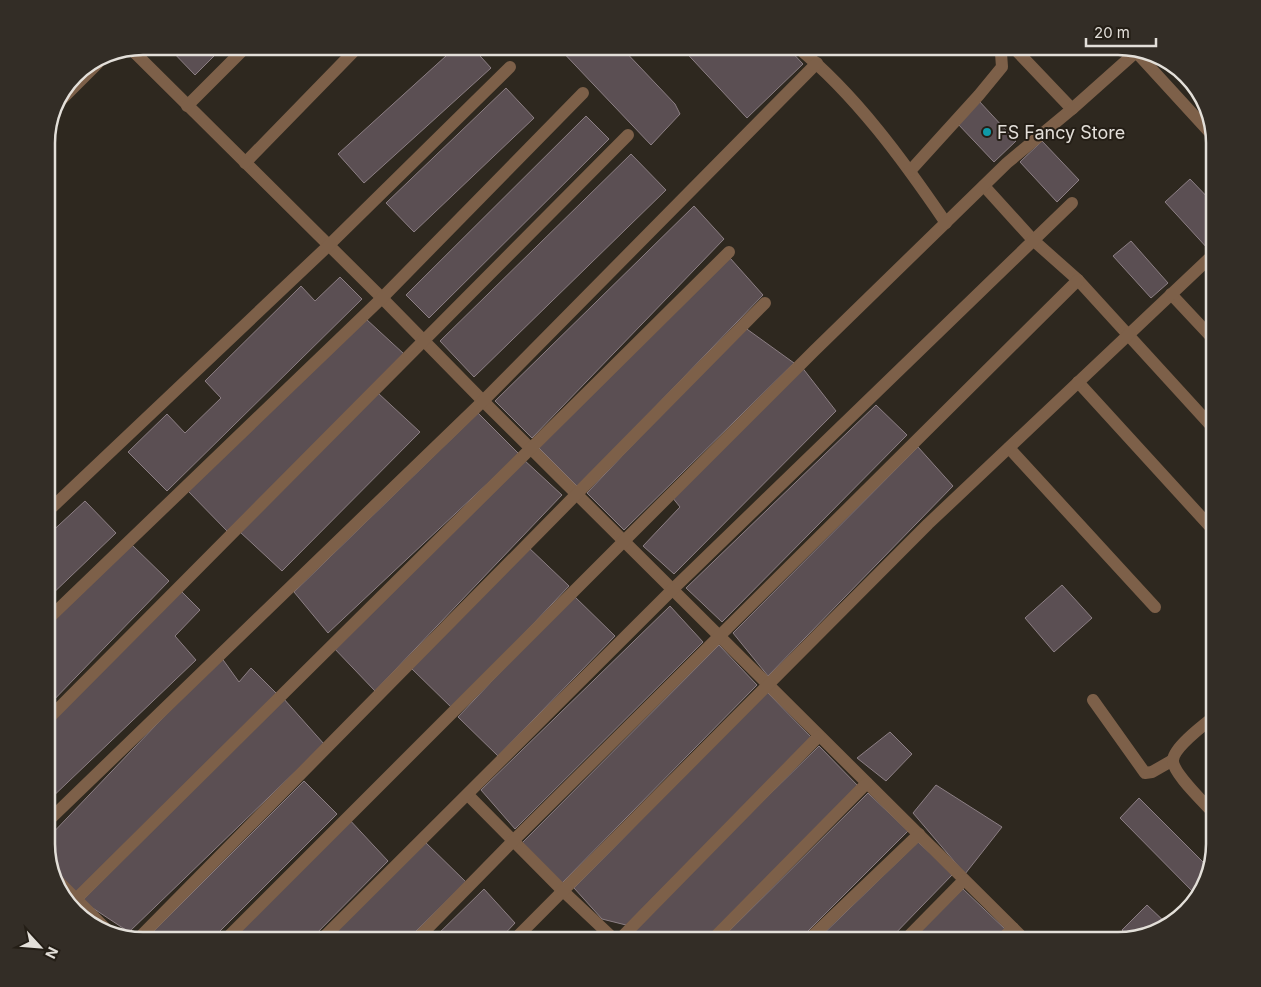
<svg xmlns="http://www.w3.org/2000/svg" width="1261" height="987" font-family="Inter,sans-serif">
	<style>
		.building { fill: #5b4f53; stroke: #8c7f84 }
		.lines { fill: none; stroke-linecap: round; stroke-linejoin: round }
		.minor { stroke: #7d6049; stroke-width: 12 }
		.culture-dot { fill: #0f9aa8; stroke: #241e16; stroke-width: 2 }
		.labels { text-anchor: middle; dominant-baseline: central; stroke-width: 4; stroke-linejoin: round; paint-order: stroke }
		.poi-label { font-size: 18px; fill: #e3dfd9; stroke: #241e16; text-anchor: start }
		.rim { fill: none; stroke: #e3dfd9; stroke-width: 2.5 }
	</style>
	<rect width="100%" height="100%" fill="#2e281f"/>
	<g class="building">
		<polygon points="167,46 224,46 195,75"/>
		<polygon points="457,46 471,46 491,68 364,183 338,154"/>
		<polygon points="557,46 620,46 675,104 680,114 651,145"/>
		<polygon points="680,46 786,46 803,64 747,118"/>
		<polygon points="506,88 534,118 414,232 386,203"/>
		<polygon points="979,101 1016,141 994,162 957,123"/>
		<polygon points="586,116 609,139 429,318 406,295"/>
		<polygon points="1042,141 1079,180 1057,202 1020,162"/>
		<polygon points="631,154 666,190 474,377 440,341"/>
		<polygon points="1190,179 1215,205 1215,244 1209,250 1165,202"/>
		<polygon points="694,206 724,239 532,438 495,401"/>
		<polygon points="1131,241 1168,283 1151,298 1113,256"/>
		<polygon points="730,258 763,295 578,487 538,447"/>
		<polygon points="340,277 362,299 167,491 128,452 167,414 185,433 221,398 205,381 301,286 315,301"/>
		<polygon points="366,319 404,354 227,531 188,491"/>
		<polygon points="744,327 794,363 624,530 587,493"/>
		<polygon points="801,366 836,411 674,574 643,546 680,507 672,497"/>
		<polygon points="378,393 420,432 282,571 240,532"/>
		<polygon points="876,405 907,435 722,622 686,588"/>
		<polygon points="478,413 519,454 328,633 294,592"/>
		<polygon points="918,447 953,486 768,676 733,633"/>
		<polygon points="523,459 562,495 375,691 332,646"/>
		<polygon points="85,501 116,533 46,600 46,537"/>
		<polygon points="132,545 169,581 46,708 46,628"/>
		<polygon points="527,546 569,586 453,709 411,668"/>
		<polygon points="1062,585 1092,618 1054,652 1025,618"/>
		<polygon points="181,591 200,610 175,636 196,660 46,803 46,727"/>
		<polygon points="573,595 615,636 498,756 458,717"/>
		<polygon points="670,606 703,642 515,829 481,790"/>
		<polygon points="719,645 757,685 562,883 522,843"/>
		<polygon points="221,657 239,682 251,668 278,695 77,893 52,870 46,850 46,840"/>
		<polygon points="767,692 812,738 626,925 602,919 574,888"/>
		<polygon points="283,698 324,744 129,932 82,901"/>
		<polygon points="890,732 912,754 886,781 857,758"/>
		<polygon points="819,746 861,789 704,941 637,941 629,932"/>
		<polygon points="304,781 337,814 210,941 144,941"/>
		<polygon points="936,785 1002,827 965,874 913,813"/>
		<polygon points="868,793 908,831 798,941 719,941"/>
		<polygon points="1139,798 1207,866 1197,896 1120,818"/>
		<polygon points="347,817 388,861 309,941 223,941"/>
		<polygon points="423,840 466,882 406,941 322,941"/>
		<polygon points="918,842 953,874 888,941 816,941"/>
		<polygon points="484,889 515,923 498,941 431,941"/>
		<polygon points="963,889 1005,929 992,941 911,941"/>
		<polygon points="1147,905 1168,925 1161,931 1130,938 1122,930"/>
		<polygon points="1116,933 1123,940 1108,941"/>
	</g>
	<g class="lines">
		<g class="minor">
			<path d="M 796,46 C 856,95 903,160 946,223"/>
			<polyline points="1012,46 1072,109"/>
			<polyline points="132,50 382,298 483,401 1026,941"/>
			<polyline points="1137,53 1213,136"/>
			<polyline points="55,106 98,63"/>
			<polyline points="187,106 247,46"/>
			<polyline points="245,163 359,46"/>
			<polyline points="910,171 979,95 1002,67 1001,53 1006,46"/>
			<polyline points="984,186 1033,240 1078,280 1215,430"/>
			<polyline points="1171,294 1215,341"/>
			<polyline points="1078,382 1215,532"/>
			<polyline points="1009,448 1155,607"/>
			<polyline points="46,513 328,246 510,67"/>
			<polyline points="46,621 382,298 583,93"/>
			<polyline points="1093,700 1145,773 1152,772 1173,760"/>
			<path d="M 1215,716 C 1205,724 1174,747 1173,760 C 1172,773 1206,804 1215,815"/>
			<polyline points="46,721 628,135"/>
			<polyline points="468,795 563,891 616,941"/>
			<polyline points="46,823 483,401 817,63"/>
			<polyline points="53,876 105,928"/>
			<polyline points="76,899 729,252"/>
			<polyline points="138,939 765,303"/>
			<polyline points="224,941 814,351 1007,163 1072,109 1136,52"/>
			<polyline points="320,941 673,589 1072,203"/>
			<polyline points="415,941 513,841 1078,280"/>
			<polyline points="513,941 928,524 1215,253"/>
			<polyline points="618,941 819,736"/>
			<polyline points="711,941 867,783"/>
			<polyline points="807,941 919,834"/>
			<polyline points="904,941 964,880"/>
			<polyline points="1000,941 1013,928"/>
		</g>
	</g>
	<circle class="culture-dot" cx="987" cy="132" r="5"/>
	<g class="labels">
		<g class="poi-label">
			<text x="997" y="132">FS Fancy Store</text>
		</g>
	</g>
	<path d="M0 0H1261V987H0ZM143 55H1118A88 88 0 0 1 1206 143V844A88 88 0 0 1 1118 932H143A88 88 0 0 1 55 844V143A88 88 0 0 1 143 55Z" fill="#332d26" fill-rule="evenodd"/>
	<path class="rim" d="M143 55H1118A88 88 0 0 1 1206 143V844A88 88 0 0 1 1118 932H143A88 88 0 0 1 55 844V143A88 88 0 0 1 143 55Z"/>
	<g transform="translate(40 947) rotate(116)" stroke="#241e16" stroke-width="4" paint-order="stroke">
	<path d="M0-4L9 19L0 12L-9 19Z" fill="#e3dfd9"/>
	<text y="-8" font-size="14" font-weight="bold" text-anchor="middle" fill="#e3dfd9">N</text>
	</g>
	<path d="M1086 38v8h70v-8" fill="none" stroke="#e3dfd9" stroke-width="2.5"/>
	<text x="1094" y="38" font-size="15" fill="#e3dfd9" stroke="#241e16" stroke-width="4" paint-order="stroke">20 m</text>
</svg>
